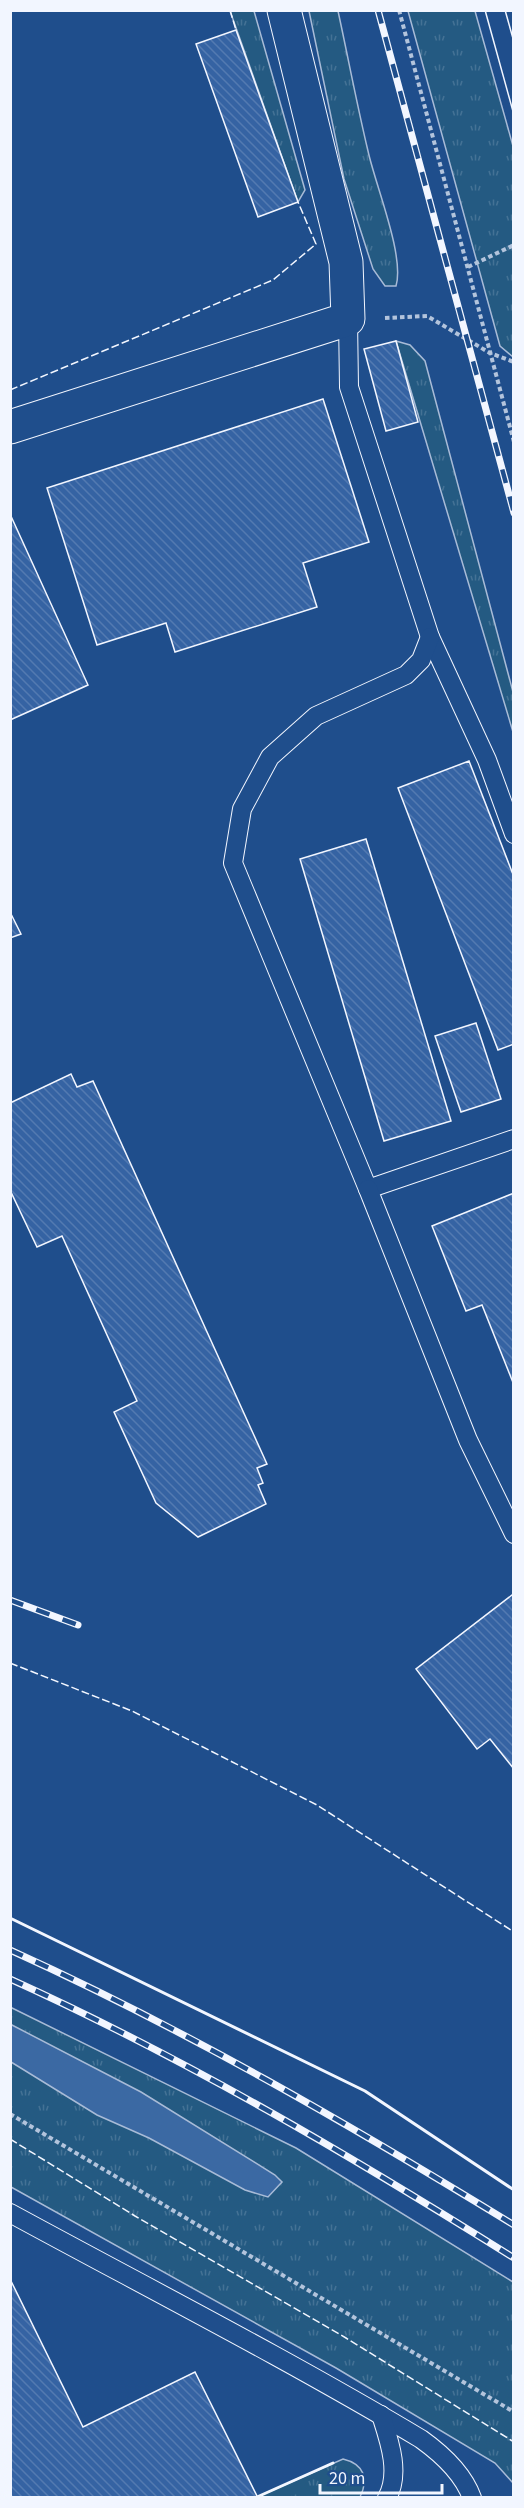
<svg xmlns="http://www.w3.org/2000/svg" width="524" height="2508" font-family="'Source Sans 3',sans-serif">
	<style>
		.grass { fill: url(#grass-tufts); stroke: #a8bbd7; stroke-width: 1.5 }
		.water { fill: #3b69a3; stroke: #a8bbd7; stroke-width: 1.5 }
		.building { fill: url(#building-back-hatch); stroke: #f2f6ff; stroke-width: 1.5 }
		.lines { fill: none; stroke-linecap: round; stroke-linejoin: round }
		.lane-casing { stroke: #f2f6ff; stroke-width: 20 }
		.street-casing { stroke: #f2f6ff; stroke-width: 35 }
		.path { stroke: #b3c4dc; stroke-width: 4; stroke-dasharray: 4.5 3; stroke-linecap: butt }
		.lane { stroke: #1f4e8c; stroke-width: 18 }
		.street { stroke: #1f4e8c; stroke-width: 33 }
		.tram { stroke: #f2f6ff; stroke-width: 1.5 }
		.rail-casing { stroke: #f2f6ff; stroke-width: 7 }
		.rail { stroke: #1f4e8c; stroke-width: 4.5; stroke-dasharray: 14; stroke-linecap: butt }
		.fence { stroke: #f2f6ff; stroke-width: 1.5; stroke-dasharray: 8 3; stroke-linecap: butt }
		.wall { stroke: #f2f6ff; stroke-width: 3 }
	</style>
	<defs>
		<pattern id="grass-tufts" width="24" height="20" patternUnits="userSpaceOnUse" patternTransform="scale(1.5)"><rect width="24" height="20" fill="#245a82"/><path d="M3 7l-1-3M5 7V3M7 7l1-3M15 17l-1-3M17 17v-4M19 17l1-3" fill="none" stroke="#447295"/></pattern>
		<pattern id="building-back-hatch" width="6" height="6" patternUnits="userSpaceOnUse" patternTransform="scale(1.5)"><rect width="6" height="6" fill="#3563a3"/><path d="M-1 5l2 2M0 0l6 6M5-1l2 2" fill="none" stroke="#537ab1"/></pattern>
	</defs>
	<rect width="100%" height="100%" fill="#1f4e8c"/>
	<g class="grass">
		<polygon points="230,11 254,11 305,190 298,202"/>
		<path d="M 309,11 L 338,11 C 348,57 357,105 368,151 C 375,184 405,256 396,286 L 385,286 L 373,269 L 344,179 Z"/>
		<polygon points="408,11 475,11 513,146 513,357 500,346"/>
		<polygon points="396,341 410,345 425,361 513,692 513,732"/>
		<polygon points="10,2007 296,2148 513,2282 513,2483 495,2463 336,2368 11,2187"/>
		<path d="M 343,2459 C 364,2464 369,2479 360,2497 L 257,2497 Z"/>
	</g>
	<polygon class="water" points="10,2024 141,2092 275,2175 282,2182 268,2197 245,2190 149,2138 97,2115 11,2062"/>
	<g class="building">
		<polygon points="236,30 298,202 258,217 196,44"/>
		<polygon points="396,341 418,422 386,431 364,349"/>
		<polygon points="323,399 369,542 303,563 317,607 175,652 166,623 97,645 47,488"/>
		<polygon points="10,514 88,685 10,720"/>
		<polygon points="469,761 514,877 514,1044 498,1050 398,788"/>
		<polygon points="366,839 451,1121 384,1141 300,859"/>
		<polygon points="10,912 21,934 10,938"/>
		<polygon points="476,1023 501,1099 461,1112 435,1036"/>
		<polygon points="71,1074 77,1087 93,1081 267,1464 257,1468 263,1483 258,1485 266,1504 198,1537 156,1503 114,1412 137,1401 62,1236 37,1247 10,1190 10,1103"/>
		<polygon points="514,1193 514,1385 482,1305 466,1311 432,1226"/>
		<polygon points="512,1595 514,1597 514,1769 490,1739 477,1749 416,1669"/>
		<polygon points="10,2279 83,2427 195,2372 258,2498 10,2498"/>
	</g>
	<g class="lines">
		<defs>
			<g id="lane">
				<polyline points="348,319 349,387 430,637 487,760 514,834"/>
				<polyline points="430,637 421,660 406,675 316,716 270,757 242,809 233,863 368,1189 514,1139"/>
				<polyline points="368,1189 468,1440 514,1534"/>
				<path d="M 10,2213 C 148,2288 287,2359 421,2439 C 442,2454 463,2473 472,2498"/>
				<path d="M 381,2415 C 389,2440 401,2473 387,2498"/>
			</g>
			<polyline id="street" points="10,427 348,319 346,262 284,10"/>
		</defs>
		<use href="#lane" class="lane-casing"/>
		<use href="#street" class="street-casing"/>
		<g class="path">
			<polyline points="399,10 514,442"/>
			<polyline points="468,267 514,245"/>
			<polyline points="385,318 427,316 490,353 514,362"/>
			<polyline points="10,2114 514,2412"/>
		</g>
		<use href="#lane" class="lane"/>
		<use href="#street" class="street"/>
		<g class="tram">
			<polyline points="485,10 514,115"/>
			<polyline points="505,10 514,42"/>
		</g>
		<defs>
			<g id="rail">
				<polyline points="378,10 514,513"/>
				<polyline points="10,1600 78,1625"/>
				<path d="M 10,1950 C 185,2029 350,2125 514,2225"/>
				<path d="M 10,1979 C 185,2058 351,2156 514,2258"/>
			</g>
		</defs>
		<use href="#rail" class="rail-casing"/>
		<use href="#rail" class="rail"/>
		<g class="fence">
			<polyline points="230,10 236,30"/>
			<polyline points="10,390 273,280 316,244 298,202"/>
			<polyline points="10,1663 132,1711 317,1805 514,1932"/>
			<polyline points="10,2139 135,2216 346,2338 514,2442"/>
		</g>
		<g class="wall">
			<polyline points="10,1918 365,2091 514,2190"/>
			<polyline points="257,2497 333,2463"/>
		</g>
	</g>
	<rect width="524" height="2508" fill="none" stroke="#f2f6ff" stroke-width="24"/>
	<path d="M320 2484v9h122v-9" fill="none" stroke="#f2f6ff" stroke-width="3"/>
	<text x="329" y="2484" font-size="18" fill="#f2f6ff" stroke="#1f4e8c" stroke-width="4.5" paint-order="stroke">20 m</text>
</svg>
